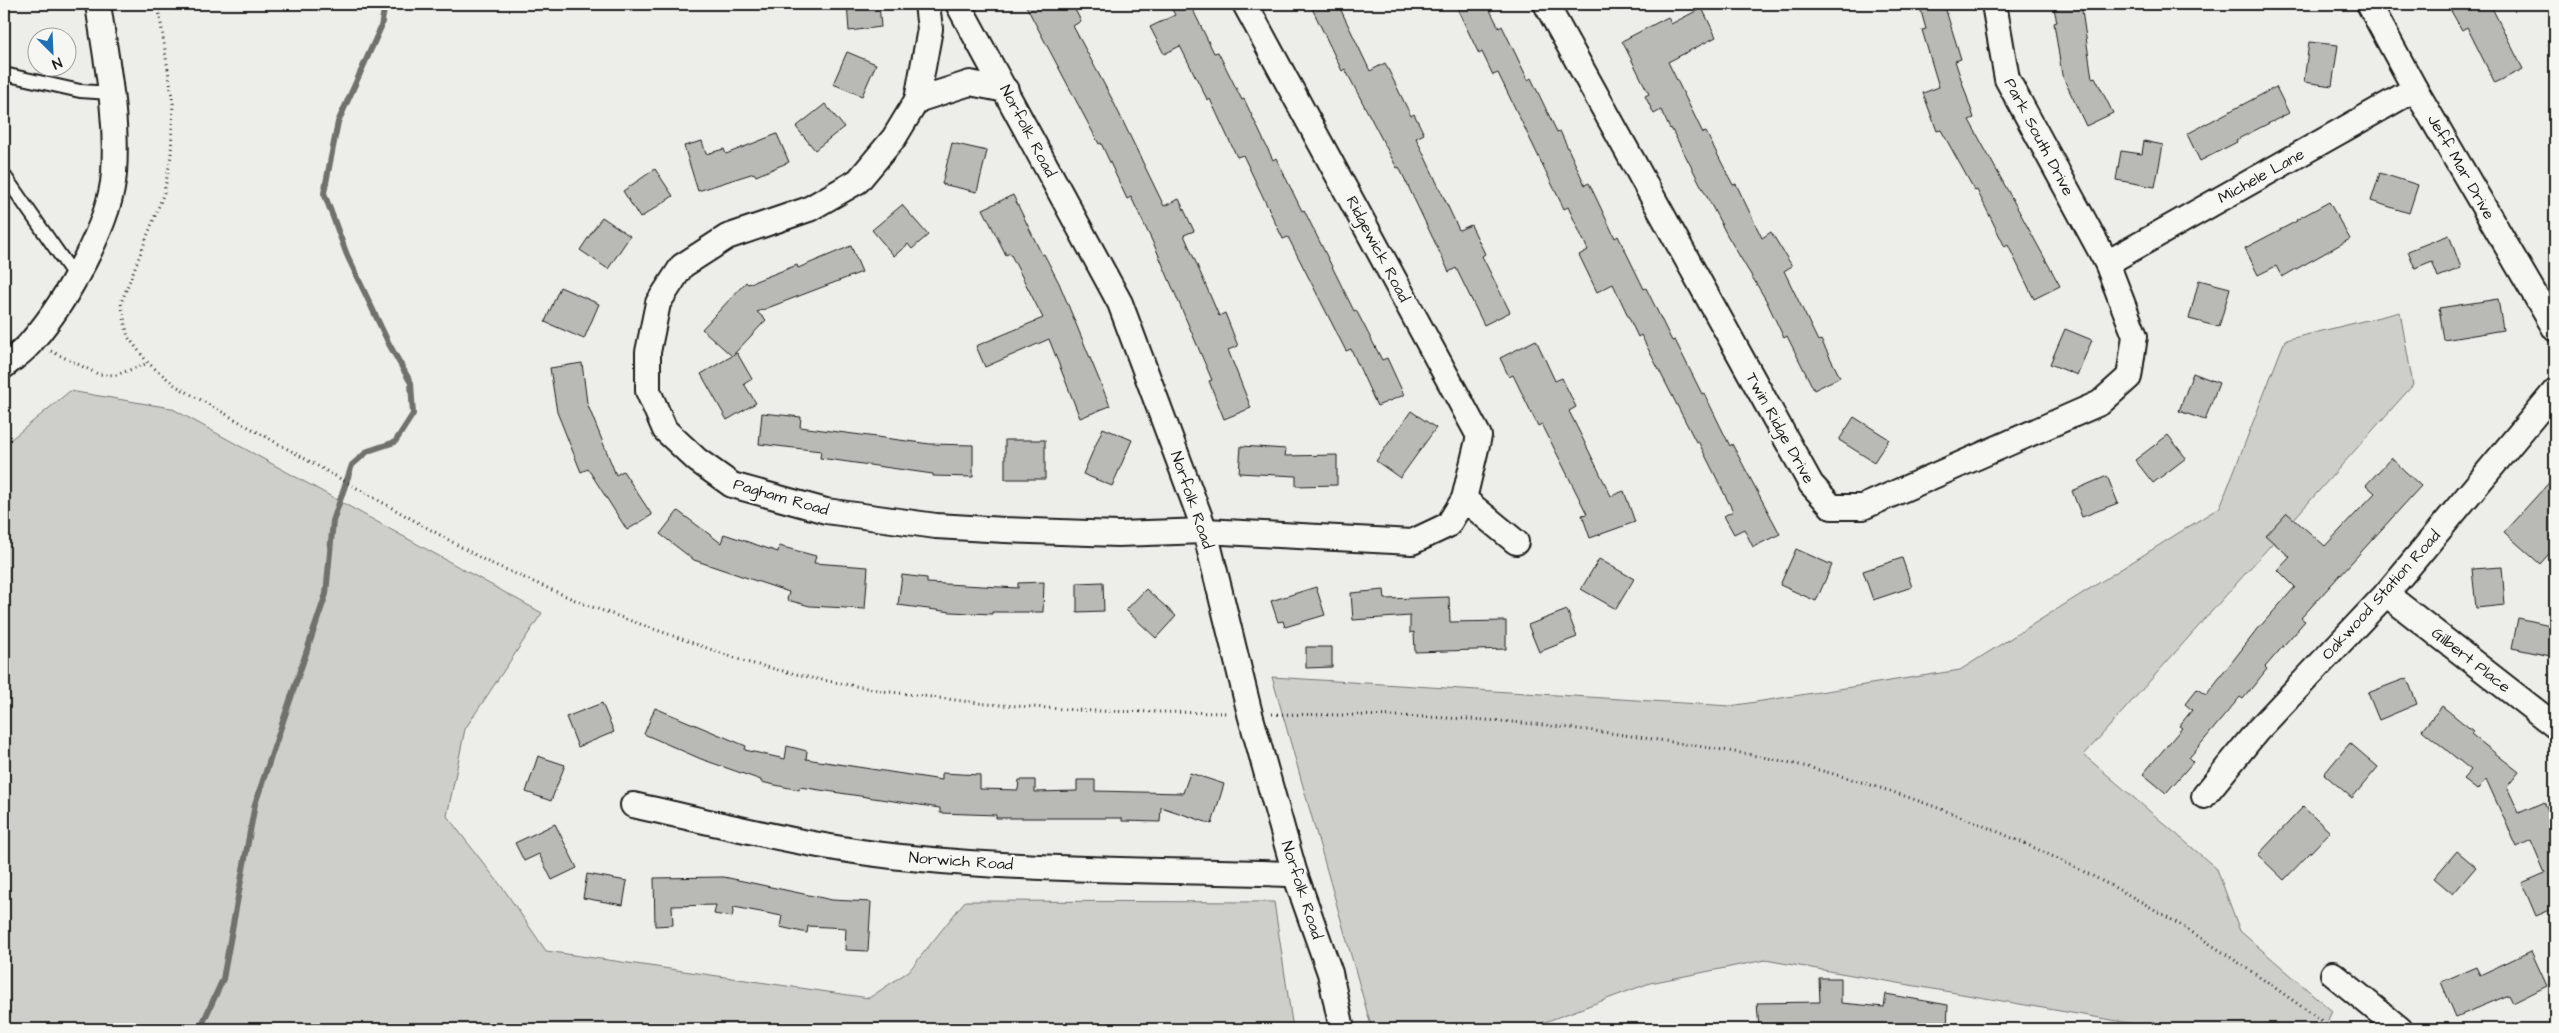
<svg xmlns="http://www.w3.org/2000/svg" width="2559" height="1033" font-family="'Architects Daughter',sans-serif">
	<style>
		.green { fill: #cececb; stroke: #757574 }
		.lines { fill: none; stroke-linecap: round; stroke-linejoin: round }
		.stream { stroke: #6f6f6d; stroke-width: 6 }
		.building { fill: #b9b9b6; stroke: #1c1c1c }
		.service-casing { stroke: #1c1c1c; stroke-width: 16 }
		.minor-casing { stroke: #1c1c1c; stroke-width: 28 }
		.path { stroke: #1c1c1c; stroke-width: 3; stroke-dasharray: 1 4; stroke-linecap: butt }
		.service { stroke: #f6f6f2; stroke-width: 12 }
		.minor { stroke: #f6f6f2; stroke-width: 24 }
		.labels { text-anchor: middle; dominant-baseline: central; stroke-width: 4.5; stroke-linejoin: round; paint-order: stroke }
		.street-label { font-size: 16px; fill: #1c1c1c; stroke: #f6f6f2 }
	</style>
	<rect width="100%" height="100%" fill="#edede9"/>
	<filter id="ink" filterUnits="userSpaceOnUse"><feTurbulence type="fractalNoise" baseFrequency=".02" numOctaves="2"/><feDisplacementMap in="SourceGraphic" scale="10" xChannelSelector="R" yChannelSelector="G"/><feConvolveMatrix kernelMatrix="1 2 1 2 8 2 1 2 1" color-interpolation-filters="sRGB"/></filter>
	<g filter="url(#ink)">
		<g class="green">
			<polygon points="2400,312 2413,385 2084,755 2217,869 2240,931 2332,1011 2324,1029 2164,1029 1765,960 1650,983 1526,1029 1372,1029 1272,677 1730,706 1960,670 2220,507 2285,340"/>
			<polygon points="70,391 171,408 542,613 465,729 447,816 505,891 546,951 869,998 909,971 965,901 1274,902 1293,1029 4,1029 4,445"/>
		</g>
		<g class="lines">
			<polyline class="stream" points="200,1029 223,979 255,804 326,594 333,521 352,465 368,451 395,442 413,414 411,383 389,344 347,255 324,193 338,122 381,27 385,4"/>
		</g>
		<g class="building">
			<polygon points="847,4 879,4 881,27 849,31"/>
			<polygon points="1025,4 1072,4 1081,21 1073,26 1112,99 1164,206 1179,199 1194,231 1184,235 1219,316 1225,313 1238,346 1228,350 1251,408 1224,419 1209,381 1212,380 1156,249 1131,197 1127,199 1101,143 1099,144"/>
			<polygon points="1169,4 1190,4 1214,53 1218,52 1242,100 1244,99 1273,160 1276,158 1302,211 1304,210 1354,311 1356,310 1382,360 1387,358 1404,395 1377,406 1351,349 1346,351 1288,237 1283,239 1243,155 1237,157 1210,99 1208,101 1180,46 1164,54 1150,27 1175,15"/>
			<polygon points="1310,4 1338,4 1370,71 1385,63 1411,116 1414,114 1424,134 1416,138 1459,230 1471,225 1485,254 1482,256 1510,312 1484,325 1456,268 1449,272 1399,167 1397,168 1345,69 1342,71"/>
			<polygon points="1455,4 1487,4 1499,28 1502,26 1528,80 1531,78 1557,132 1560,131 1585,185 1589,183 1615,238 1618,236 1644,289 1646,288 1672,341 1675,340 1702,394 1704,393 1730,446 1732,444 1780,534 1753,547 1744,529 1734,534 1724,516 1733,511 1698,441 1696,442 1641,335 1638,337 1613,284 1597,292 1579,255 1588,250 1568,207 1564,209 1498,73 1493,75 1482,52 1479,54"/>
			<polygon points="1919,4 1944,4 1961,59 1955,61 1974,118 1969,120 2060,286 2034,299 2008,245 2005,247 1977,190 1975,191 1941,130 1937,131 1923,93 1939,87 1922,30 1926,29"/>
			<polygon points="2053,4 2081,4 2092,78 2095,77 2113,113 2086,126 2062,75 2054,23 2057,22"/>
			<polygon points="2447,4 2490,4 2523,69 2495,83 2467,27 2462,30"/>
			<polygon points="1702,8 1716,37 1668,62 1703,133 1706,132 1733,185 1736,184 1762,238 1771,232 1792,266 1784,271 1818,341 1821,340 1840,377 1814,390 1787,336 1784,338 1766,300 1727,235 1671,128 1670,129 1661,110 1654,114 1645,96 1649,94 1622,41 1668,17 1671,24"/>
			<polygon points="2309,42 2338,45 2332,86 2304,82"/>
			<polygon points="847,52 876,64 862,96 833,84"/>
			<polygon points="2276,87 2289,113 2236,140 2237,142 2200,161 2187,134"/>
			<polygon points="825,104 844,127 815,150 796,127"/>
			<polygon points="777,134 789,162 756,176 754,173 698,191 684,146 702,141 706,154 724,149 726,154"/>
			<polygon points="2144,141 2163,145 2155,187 2116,180 2121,151 2142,154"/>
			<polygon points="952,143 987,151 977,192 942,184"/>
			<polygon points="655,169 673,196 640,218 623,191"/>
			<polygon points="2380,173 2418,185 2409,213 2371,201"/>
			<polygon points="1013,195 1042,255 1044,254 1059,283 1110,406 1080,418 1049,339 985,367 976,346 1043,318 1010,253 1006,255 983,209"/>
			<polygon points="2329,202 2350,239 2282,277 2276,266 2258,275 2245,248 2297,221 2296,220"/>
			<polygon points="902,205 928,235 912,249 908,244 894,256 872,230"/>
			<polygon points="602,217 630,236 608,269 580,250"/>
			<polygon points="2449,235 2461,268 2438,277 2432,261 2415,268 2408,251"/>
			<polygon points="851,246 862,272 757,312 766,320 733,355 737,353 752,379 744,384 756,403 727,420 701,374 732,356 702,329 746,282 748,284 797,265 798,268"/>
			<polygon points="2199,280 2230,288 2219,327 2189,319"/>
			<polygon points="560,287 599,304 584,339 545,322"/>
			<polygon points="2498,299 2503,330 2444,340 2439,308"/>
			<polygon points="2065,329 2092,340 2077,375 2050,364"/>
			<polygon points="1536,340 1555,381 1562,378 1576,407 1569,411 1611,496 1624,491 1635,522 1590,538 1582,515 1587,514 1542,424 1538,426 1513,375 1509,377 1500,358"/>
			<polygon points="582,363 587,403 616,475 623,471 652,515 627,530 588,469 581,472 557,412 550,368"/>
			<polygon points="2193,373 2219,383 2205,420 2179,411"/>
			<polygon points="1411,411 1436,428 1400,478 1376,461"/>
			<polygon points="762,413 801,417 800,427 930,444 973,445 973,477 933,476 933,474 820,458 821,451 759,444"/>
			<polygon points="1854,417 1889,439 1874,462 1839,440"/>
			<polygon points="1103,428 1132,440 1112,486 1083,474"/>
			<polygon points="2168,435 2186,458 2153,483 2135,460"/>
			<rect x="1005" y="440" width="40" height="39"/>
			<polygon points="1241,446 1286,449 1285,456 1337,455 1337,485 1296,486 1296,476 1239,473"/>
			<polygon points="2391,458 2421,486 2301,618 2305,621 2265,667 2267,669 2243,699 2240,697 2189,758 2193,762 2166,793 2143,774 2182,728 2179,726 2192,710 2185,704 2197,689 2206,695 2257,630 2295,587 2278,570 2290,557 2266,536 2287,513 2325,546 2375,493 2366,485"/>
			<polygon points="2107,476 2118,503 2082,517 2072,491"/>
			<polygon points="2555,476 2555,547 2540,564 2504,532"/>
			<polygon points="678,511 721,543 724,534 778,552 779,546 816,556 814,563 868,567 865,609 810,606 787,600 789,592 694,560 660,534"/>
			<polygon points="1796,549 1832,565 1816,601 1780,585"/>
			<polygon points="1902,558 1912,587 1873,600 1863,571"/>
			<polygon points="1599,559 1634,579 1616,609 1581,589"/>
			<polygon points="2502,567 2505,605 2476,608 2472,569"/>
			<polygon points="902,575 927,578 927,583 1018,588 1018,583 1044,582 1043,612 992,612 992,614 951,612 898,605"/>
			<polygon points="1103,582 1104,611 1077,612 1077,583"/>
			<polygon points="1316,587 1325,615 1285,627 1283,621 1278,622 1271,601"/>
			<polygon points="1146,589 1176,616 1156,638 1126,610"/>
			<polygon points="1384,590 1385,599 1449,597 1450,622 1506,621 1506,649 1415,652 1414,632 1410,633 1410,616 1353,620 1351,593"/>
			<polygon points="1567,610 1577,637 1539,652 1528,625"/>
			<polygon points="2518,618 2555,626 2555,657 2512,648"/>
			<polygon points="1306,647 1332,647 1332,667 1306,668"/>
			<polygon points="2407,678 2417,704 2379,720 2368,693"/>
			<polygon points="602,703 614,732 578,747 566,717"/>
			<polygon points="2442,706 2473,731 2471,734 2519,772 2507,787 2519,813 2544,802 2555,825 2555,908 2536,916 2522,883 2545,873 2531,840 2517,847 2486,779 2477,790 2463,779 2471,770 2422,730"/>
			<polygon points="655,708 746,746 745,750 785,759 787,746 807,751 806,759 942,780 942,773 980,775 980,789 1018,790 1019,780 1035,780 1035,792 1077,791 1077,780 1095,780 1095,791 1183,793 1190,773 1224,784 1212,824 1161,807 1160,822 1122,821 1122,818 996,818 996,815 940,813 940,808 800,787 799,790 761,782 761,780 701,759 644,734"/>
			<polygon points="2350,743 2378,767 2352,798 2324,774"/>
			<polygon points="538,756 565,765 551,801 526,792"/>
			<polygon points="2303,807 2330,832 2284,880 2258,855"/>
			<polygon points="555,824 577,868 552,880 539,854 524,861 515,843"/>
			<polygon points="2457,851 2476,867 2453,894 2434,878"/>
			<polygon points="587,874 627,881 623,905 583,898"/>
			<polygon points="724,877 832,900 871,902 868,951 845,950 846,928 808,926 807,933 780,927 782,916 734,907 732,917 714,914 716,905 672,906 673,925 655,926 654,878"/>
			<polygon points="2531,951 2547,986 2513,1003 2509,995 2456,1017 2441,982 2476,967 2480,975"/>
			<polygon points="1819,978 1841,978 1841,1003 1884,1007 1886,994 1948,1005 1947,1029 1759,1029 1757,1003 1820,1002"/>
		</g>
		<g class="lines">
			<defs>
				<g id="service">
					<polyline points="4,74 80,91 111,93"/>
					<polyline points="4,175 76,278"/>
				</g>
				<g id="minor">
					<polyline points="927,4 930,29 917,100 970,83 1006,90"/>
					<polyline points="958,4 1120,303 1205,531 1250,714 1295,874 1330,973 1342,1029"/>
					<polyline points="1245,4 1479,436 1464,499"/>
					<polyline points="1546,4 1811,484 1832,507 1863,507 2100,403 2129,377 2135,336 2107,263 2007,79 1994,4"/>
					<polyline points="2369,4 2415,89 2555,329"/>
					<polyline points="917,100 894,138 858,181 809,209 727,237 682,266 658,303 648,352 648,391 665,430 697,460 732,485 826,511 936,526 1005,530 1118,534 1205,531 1412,542 1448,525 1464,499 1516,542"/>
					<polyline points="2107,263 2415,89"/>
					<path d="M 4,366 C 13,358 25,351 32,341 C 65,303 111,223 114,173 C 118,115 106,60 98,4"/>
					<polyline points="2386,594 2555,726"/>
					<polyline points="2204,796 2257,731 2386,594 2555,391"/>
					<path d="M 633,805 C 724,825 817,849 911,858 C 1038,871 1167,870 1295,874"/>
					<polyline points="2333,974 2400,1029"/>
				</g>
			</defs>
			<use href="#service" class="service-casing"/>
			<use href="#minor" class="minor-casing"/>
			<g class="path">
				<polyline points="158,4 173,103 171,156 164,193 121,303 128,337 148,363 176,386 486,561 584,604 746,662 812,678 883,691 987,704 1093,711 1228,713"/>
				<polyline points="51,351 98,374 116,375 148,363"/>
				<path d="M 1272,714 C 1331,715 1390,715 1448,718 C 1527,721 1607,732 1685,744 C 1730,751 1775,758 1819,770 C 1917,796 2014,835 2104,882 C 2185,923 2260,977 2333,1029"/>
			</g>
			<use href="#service" class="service"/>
			<use href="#minor" class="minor"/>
		</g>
	</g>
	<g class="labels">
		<g class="street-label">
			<text transform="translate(1028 131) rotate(62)">Norfolk Road</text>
			<text transform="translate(2039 137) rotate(62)">Park South Drive</text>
			<text transform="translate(2461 167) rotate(60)">Jeff Mar Drive</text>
			<text transform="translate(2261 176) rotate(-29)">Michele Lane</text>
			<text transform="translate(1378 249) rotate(62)">Ridgewick Road</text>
			<text transform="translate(1780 428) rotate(61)">Twin Ridge Drive</text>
			<text transform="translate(781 497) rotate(16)">Pagham Road</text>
			<text transform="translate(1192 500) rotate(71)">Norfolk Road</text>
			<text transform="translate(2381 595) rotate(-48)">Oakwood Station Road</text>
			<text transform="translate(2471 660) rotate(38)">Gilbert Place</text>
			<text transform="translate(961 861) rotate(4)">Norwich Road</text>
			<text transform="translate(1302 890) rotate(72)">Norfolk Road</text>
		</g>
	</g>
	<rect width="2559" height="1033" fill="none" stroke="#f6f6f2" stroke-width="20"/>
	<rect x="10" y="10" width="2539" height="1013" fill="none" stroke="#1c1c1c" stroke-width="2" filter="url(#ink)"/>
	<g transform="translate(52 52) rotate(156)"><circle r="24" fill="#f6f6f2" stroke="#9f9f9c"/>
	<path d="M0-4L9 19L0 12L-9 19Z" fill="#1f6fb2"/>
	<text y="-8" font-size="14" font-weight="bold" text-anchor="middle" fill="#1c1c1c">N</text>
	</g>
</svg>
